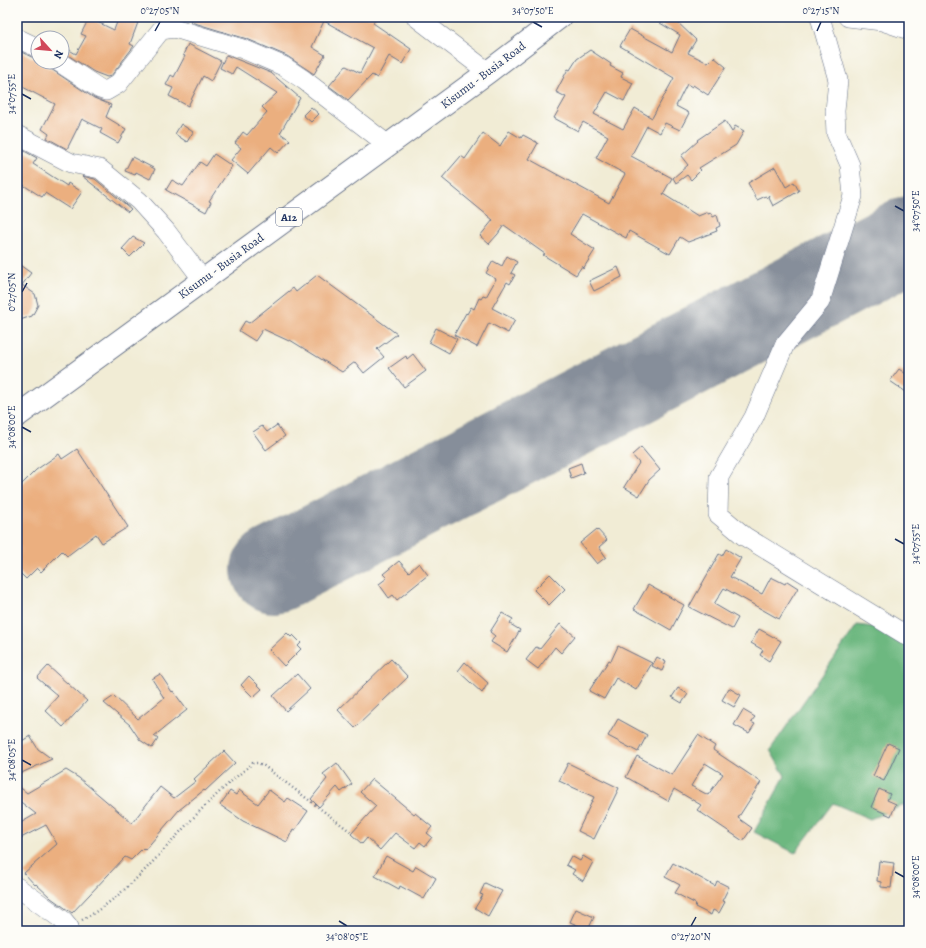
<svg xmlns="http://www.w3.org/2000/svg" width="926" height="948" font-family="Alegreya,serif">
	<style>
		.forest { fill: #6db880; stroke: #44746f }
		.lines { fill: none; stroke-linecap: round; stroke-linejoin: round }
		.runway { stroke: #868e9a; stroke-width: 86 }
		.building { fill: #ebaf7f; fill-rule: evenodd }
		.minor-casing { stroke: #667188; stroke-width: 20 }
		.highway-casing { stroke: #667188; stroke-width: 24 }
		.path { stroke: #667188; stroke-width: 2.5; stroke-dasharray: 1 3; stroke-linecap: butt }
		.minor { stroke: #fff; stroke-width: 19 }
		.highway { stroke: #fff; stroke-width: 22 }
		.ticks { fill: none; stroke: #1b2f5e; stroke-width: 1.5 }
		.labels { text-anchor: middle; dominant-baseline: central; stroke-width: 4; stroke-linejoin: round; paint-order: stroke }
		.shield { fill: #fdfcf7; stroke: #5f6c8c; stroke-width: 1 }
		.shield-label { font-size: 11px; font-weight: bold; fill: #1b2f5e }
		.street-label { font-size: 12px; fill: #1b2f5e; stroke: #fdfcf7 }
		.neatline { fill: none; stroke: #1b2f5e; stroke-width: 1.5 }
		.ticks-label { font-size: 10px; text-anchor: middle; fill: #1b2f5e }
	</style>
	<rect width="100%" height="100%" fill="#fdfcf7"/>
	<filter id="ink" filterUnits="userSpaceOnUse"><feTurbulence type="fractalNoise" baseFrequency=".025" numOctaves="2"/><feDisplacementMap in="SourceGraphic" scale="8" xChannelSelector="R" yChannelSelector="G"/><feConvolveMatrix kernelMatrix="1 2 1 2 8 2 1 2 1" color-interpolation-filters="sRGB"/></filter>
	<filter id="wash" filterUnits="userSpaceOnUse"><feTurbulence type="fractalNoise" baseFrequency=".012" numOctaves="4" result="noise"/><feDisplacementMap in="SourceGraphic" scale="16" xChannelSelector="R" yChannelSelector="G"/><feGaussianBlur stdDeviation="0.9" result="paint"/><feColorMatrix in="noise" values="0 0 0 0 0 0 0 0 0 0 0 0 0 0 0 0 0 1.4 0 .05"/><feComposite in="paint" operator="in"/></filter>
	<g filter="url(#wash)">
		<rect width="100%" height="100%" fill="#f1ecd5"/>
		<polygon class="forest" points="857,625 891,629 909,642 909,803 870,819 833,803 795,853 754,832 785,776 770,750"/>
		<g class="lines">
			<polyline class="runway" points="274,570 909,239"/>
		</g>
		<g id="blocks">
			<g class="building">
				<polygon points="119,17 140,17 130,44 134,46 111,76 107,77 94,72 63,52 66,48 76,54 86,36 81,34 89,18 114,30"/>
				<polygon points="193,17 376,17 373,23 411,49 402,64 389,56 377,78 372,75 348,100 329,86 346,66 360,73 373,48 324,21 312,47 325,55 314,74 287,56 247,39 191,22"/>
				<polygon points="650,17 672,17 696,40 688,53 708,63 714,57 726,67 708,95 693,85 692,87 687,84 676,106 689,113 680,130 665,123 660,133 647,126 631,156 672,178 663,194 698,216 708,212 708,214 711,213 713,217 717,215 720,226 716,228 717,231 688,242 680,237 670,254 629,231 626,238 582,214 570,234 595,250 583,269 582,266 576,275 543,255 545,254 504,225 498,234 489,244 480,236 493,220 442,178 461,156 465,159 483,133 500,146 509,131 521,138 523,135 538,143 529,159 609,203 625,174 596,158 608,136 583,122 578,131 554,118 566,97 556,92 568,69 570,70 577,59 590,50 611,64 610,66 623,73 621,77 633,83 624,101 607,92 594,114 623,129 635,108 652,118 674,78 620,46 630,29 672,52 680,35"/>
				<polygon points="188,44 221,61 211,81 203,76 188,106 169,96 173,88 166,85 171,75 174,77 185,56 183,55"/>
				<polygon points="17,50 36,59 35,61 51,69 94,98 111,105 106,117 126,129 118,143 100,133 102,129 82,119 67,149 47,138 49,134 42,129 55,104 17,84"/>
				<polygon points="226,55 271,73 300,98 280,133 290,140 278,153 271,147 248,174 231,160 241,148 235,143 243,132 247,135 267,112 262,107 277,93 236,67 232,74 220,68"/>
				<polygon points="311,107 319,114 311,122 303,115"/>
				<polygon points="725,121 732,132 735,126 744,131 736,145 699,168 701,170 691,180 687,175 676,183 673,178 688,165 681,156 698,141 697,140"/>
				<polygon points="181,124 193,132 187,142 175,134"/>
				<polygon points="17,147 37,158 33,164 67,186 68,183 82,192 70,209 45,193 42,197 17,181"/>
				<polygon points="214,154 232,166 209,201 211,202 206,212 166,190 172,180 183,186 200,162 206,166"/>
				<polygon points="132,157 155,169 150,179 136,172 135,175 125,171"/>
				<polygon points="775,167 786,187 794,182 799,191 773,206 769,198 770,196 767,198 766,196 757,200 748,183"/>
				<polygon points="82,176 95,179 131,209 128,212"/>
				<polygon points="133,237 144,243 130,257 122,249"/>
				<polygon points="507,256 517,262 511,273 515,275 510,284 507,282 492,308 515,320 508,333 489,323 477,347 454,335 466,313 467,314 471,307 474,309 479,298 481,299 483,296 486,297 496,279 486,273 493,261 502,266"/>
				<polygon points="17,263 31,273 22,285 35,294 38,305 32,316 17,321"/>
				<polygon points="618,267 622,277 594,291 589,281"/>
				<polygon points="317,275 397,334 377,349 384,357 364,373 355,362 342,372 290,340 289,341 263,329 255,341 239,331 245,321 249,323 293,288 296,292"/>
				<polygon points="436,328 457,339 449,353 429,342"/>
				<polygon points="413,354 426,371 404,387 389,368 406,356 407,359"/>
				<polygon points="899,369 909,376 909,394 890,381"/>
				<polygon points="277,425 285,436 266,450 253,432 262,426 267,432"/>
				<polygon points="641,447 660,470 649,480 639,496 624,487 639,463 632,455"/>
				<polygon points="77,449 128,527 102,543 96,534 67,556 62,551 41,572 37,568 26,579 17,570 17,489 36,470 59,454 62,459"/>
				<polygon points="581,463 584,473 571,478 568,468"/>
				<polygon points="597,529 607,540 599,547 606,557 597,564 580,543"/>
				<polygon points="726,549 741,558 730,577 762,594 771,577 785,584 787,581 798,588 779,619 724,588 714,604 738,618 732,629 689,607 719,554 722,556"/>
				<polygon points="399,561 409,572 419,563 428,575 397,600 393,595 389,598 379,584 387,578 383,574"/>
				<polygon points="550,574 565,589 549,605 534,590"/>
				<polygon points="648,585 684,605 671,630 634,609"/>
				<polygon points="502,613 513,619 510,624 520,630 507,652 491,642 495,636 490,632"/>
				<polygon points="560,624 575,636 561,653 555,647 538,669 526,660 536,647 540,649"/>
				<polygon points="759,629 781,641 769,661 760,655 763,650 751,643"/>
				<polygon points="287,633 291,637 293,635 301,643 298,646 301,649 284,666 269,650"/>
				<polygon points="618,646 652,663 636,690 616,678 604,699 589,691 609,660 611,661"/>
				<polygon points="657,657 666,662 662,671 652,666"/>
				<polygon points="391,659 408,677 355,728 338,710"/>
				<polygon points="465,662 488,683 482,693 458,671"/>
				<polygon points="48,666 87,701 63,727 45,710 58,696 37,678"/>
				<polygon points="160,674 172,692 173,691 187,710 154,736 158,739 152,748 140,740 130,725 104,703 114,696 138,719 164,698 152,679"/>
				<polygon points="297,674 310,689 286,711 273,696"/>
				<polygon points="249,676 262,689 253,697 241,685"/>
				<polygon points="678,688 688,694 682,703 672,697"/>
				<polygon points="729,688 741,695 734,707 722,700"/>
				<polygon points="743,710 755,717 751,722 755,724 749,733 734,725"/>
				<polygon points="618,719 647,735 638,752 608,736"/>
				<path d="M 698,735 L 715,746 L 713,750 L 761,782 L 738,818 L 752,828 L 743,841 L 697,810 L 701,805 L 674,789 L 668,801 L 626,777 L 637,756 L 672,775 ZM 705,763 L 723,774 L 708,795 L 691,786 Z"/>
				<polygon points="30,736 38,749 52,759 17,775 17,744"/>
				<polygon points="888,743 899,748 884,781 873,776"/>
				<polygon points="224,751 235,763 205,791 204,790 179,810 145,850 143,848 131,860 125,857 72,913 51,898 36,884 35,885 24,873 57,844 46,825 17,840 17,825 36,814 17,799 17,785 27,793 66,770 79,778 132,823 160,787 174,798 196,781 194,779"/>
				<polygon points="337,763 352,784 341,792 337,787 319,807 311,799 327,779 323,774"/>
				<polygon points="568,763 619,788 594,839 578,831 594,797 559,781"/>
				<polygon points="372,779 414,814 415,813 432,827 427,833 432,837 425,846 420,842 415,848 395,833 380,850 367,838 362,844 351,834 376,806 360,792"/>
				<polygon points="879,789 890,794 887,800 896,804 891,816 871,807"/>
				<polygon points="239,790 258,804 269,790 285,802 288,798 308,811 295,830 293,829 287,842 243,821 220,805 230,791 236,795"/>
				<polygon points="386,856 413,871 416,866 436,878 424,899 400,886 399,889 375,876"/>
				<polygon points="571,856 580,861 583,856 593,862 583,881 572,874 575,870 566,865"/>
				<polygon points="879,861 894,863 891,888 881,887 881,882 877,881"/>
				<polygon points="673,863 715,886 717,881 729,887 722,901 725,902 719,913 713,910 711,915 695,907 696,904 675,893 680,885 665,877"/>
				<polygon points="485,883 502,891 488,916 475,908 483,895 480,894"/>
				<polygon points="576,909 594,917 588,930 570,922"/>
			</g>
		</g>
	</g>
	<g filter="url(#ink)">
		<use href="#blocks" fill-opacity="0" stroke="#667188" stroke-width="1"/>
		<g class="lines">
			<defs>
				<g id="minor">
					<polyline points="416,17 488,72"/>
					<polyline points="820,17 838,80 835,111 836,133 850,165 853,196 820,302 785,344 754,417 719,477 718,514 744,536 909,637"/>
					<polyline points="848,17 882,21 909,30"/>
					<polyline points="17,38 38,48"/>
					<polyline points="59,62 100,89 106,91 118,84 161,30 174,28 243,49 283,66 304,80 388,145"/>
					<polyline points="17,135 71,163 100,169 139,201 166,231 203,280"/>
					<polyline points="17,887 64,921 69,927 65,931"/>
				</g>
				<polyline id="highway" points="17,416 488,72 560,17"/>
			</defs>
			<use href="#minor" class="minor-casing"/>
			<use href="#highway" class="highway-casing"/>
			<path class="path" d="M 82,920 C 133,892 166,844 207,804 C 221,790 237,776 253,763 L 258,763 L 264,766 L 351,832"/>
			<use href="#minor" class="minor"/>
			<use href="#highway" class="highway"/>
		</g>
	</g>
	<path class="ticks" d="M 533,22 L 542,27M 155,31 L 160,22M 817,31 L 821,22M 22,94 L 31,99M 895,206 L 904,211M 22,292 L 27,283M 22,427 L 31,432M 895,539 L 904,544M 22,760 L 31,765M 895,872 L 904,877M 339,921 L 347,926M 691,926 L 696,917"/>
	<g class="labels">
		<rect class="shield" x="276" y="208" width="26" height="18" rx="3"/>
		<g class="shield-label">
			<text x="289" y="217">A12</text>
		</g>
		<g class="street-label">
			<text transform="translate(483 75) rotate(-37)">Kisumu - Busia Road</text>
			<text transform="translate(221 266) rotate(-36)">Kisumu - Busia Road</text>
		</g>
	</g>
	<rect width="926" height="948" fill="none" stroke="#fdfcf7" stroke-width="44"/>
	<g transform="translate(50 50) rotate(117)"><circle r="19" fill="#fdfcf7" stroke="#a3aaba"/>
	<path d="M0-3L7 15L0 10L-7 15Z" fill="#d1495b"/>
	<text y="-6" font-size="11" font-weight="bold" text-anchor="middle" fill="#1b2f5e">N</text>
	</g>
	<rect x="22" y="22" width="882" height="904" class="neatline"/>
	<g class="ticks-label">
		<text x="160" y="14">0°27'05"N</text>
		<text x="533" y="14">34°07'50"E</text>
		<text x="821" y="14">0°27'15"N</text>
		<text transform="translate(11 94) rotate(-90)" y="4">34°07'55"E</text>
		<text transform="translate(915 211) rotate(-90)" y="4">34°07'50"E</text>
		<text transform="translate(11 292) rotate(-90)" y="4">0°27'05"N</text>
		<text transform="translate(11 427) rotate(-90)" y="4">34°08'00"E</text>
		<text transform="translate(915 544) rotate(-90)" y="4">34°07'55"E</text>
		<text transform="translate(11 760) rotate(-90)" y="4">34°08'05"E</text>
		<text transform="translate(915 877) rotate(-90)" y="4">34°08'00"E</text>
		<text x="347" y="940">34°08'05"E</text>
		<text x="691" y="940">0°27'20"N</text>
	</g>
</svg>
